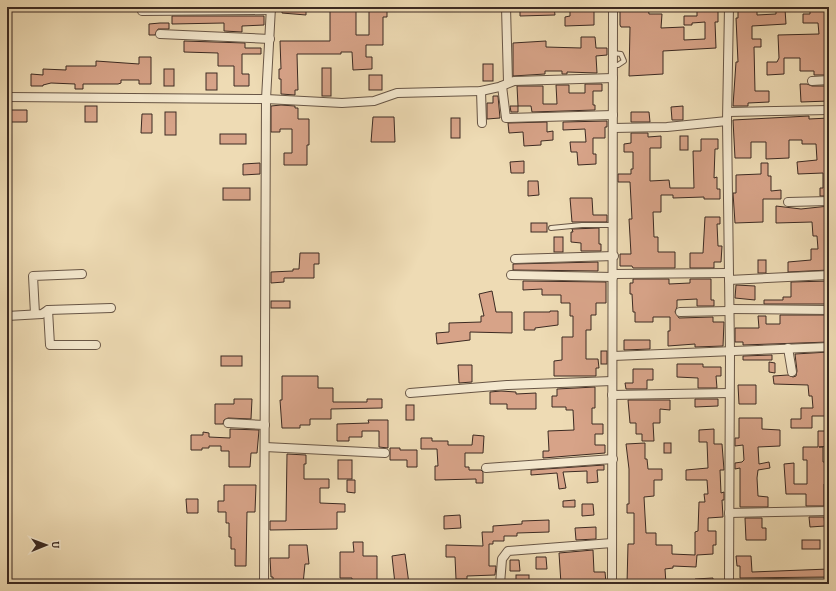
<svg xmlns="http://www.w3.org/2000/svg" width="836" height="591" font-family="Alegreya,serif">
	<style>
		.building { fill: #d7a388; stroke: #3c2a22 }
		.lines { fill: none; stroke-linecap: round; stroke-linejoin: round }
		.service-casing { stroke: #685646; stroke-width: 6 }
		.minor-casing { stroke: #685646; stroke-width: 10 }
		.service { stroke: #f4e8ce; stroke-width: 4 }
		.minor { stroke: #f4e8ce; stroke-width: 8 }
	</style>
	<rect width="100%" height="100%" fill="#eedbb4"/>
	<filter id="stains"><feTurbulence type="fractalNoise" baseFrequency=".005" numOctaves="4"/><feColorMatrix values="0 0 0 0 .2 0 0 0 0 .09 0 0 0 0 .02 0 0 0 .5 -.17"/></filter>
	<radialGradient id="worn" r=".72"><stop offset=".6" stop-color="#630" stop-opacity="0"/><stop offset="1" stop-color="#630" stop-opacity=".3"/></radialGradient>
	<g class="building">
		<polygon points="282,7 306,7 306,15 282,13"/>
		<polygon points="330,7 342,7 342,11 356,11 356,35 369,35 369,8 387,7 387,17 383,17 383,45 366,45 366,57 372,57 372,69 353,70 352,52 341,52 341,54 297,54 298,90 295,90 295,95 281,94 281,79 279,79 279,69 281,69 280,41 330,41"/>
		<polygon points="520,7 554,7 555,15 520,16"/>
		<polygon points="570,7 594,7 594,25 565,26 565,17 570,16"/>
		<polygon points="620,7 648,7 649,14 662,14 661,28 684,27 684,40 705,39 705,22 692,23 692,25 684,25 684,16 697,16 697,7 718,7 718,22 715,22 716,48 663,51 663,74 629,76 630,27 621,27 620,25"/>
		<polygon points="738,7 757,7 757,15 776,14 776,9 785,9 786,24 752,26 752,39 761,39 761,47 754,47 755,91 769,91 769,102 748,103 748,106 733,106 736,62 738,62 736,18 738,18"/>
		<polygon points="810,7 829,7 829,75 814,75 814,71 800,71 800,58 784,58 784,74 767,75 767,62 777,62 779,58 778,35 819,34 818,23 803,23 803,14 810,14"/>
		<polygon points="172,16 264,16 264,25 242,26 242,32 224,31 224,23 172,24"/>
		<polygon points="160,23 169,23 169,29 158,29 155,35 149,35 149,24"/>
		<polygon points="581,37 595,37 596,48 607,48 607,55 596,56 597,73 567,72 567,74 562,74 562,71 545,71 545,74 513,76 513,43 546,41 546,47 581,48"/>
		<polygon points="184,41 245,43 245,48 261,48 261,54 242,54 242,74 249,74 249,86 234,86 234,66 218,66 218,53 184,52"/>
		<polygon points="139,57 151,57 151,84 139,84 139,80 121,80 121,83 118,84 83,84 83,89 75,89 75,84 51,83 43,85 43,86 31,86 31,74 43,75 43,69 66,70 66,66 96,66 96,61 139,64"/>
		<rect x="483" y="64" width="10" height="17"/>
		<rect x="322" y="68" width="9" height="28"/>
		<rect x="164" y="69" width="10" height="17"/>
		<rect x="206" y="73" width="11" height="17"/>
		<rect x="369" y="75" width="13" height="15"/>
		<polygon points="585,84 602,84 602,91 593,91 593,105 595,105 595,110 532,112 531,106 518,106 517,86 543,86 543,104 557,104 556,85 569,85 569,93 585,93"/>
		<polygon points="800,84 807,84 812,86 829,86 829,101 801,102"/>
		<polygon points="493,96 498,96 500,118 487,119 487,103 493,103"/>
		<polygon points="281,105 295,106 295,108 298,108 298,119 309,119 309,145 307,145 307,165 284,165 284,153 292,153 292,129 280,129 280,132 271,132 271,106"/>
		<rect x="85" y="106" width="12" height="16"/>
		<polygon points="510,106 518,106 518,112 511,112"/>
		<polygon points="683,106 683,120 672,120 671,107"/>
		<polygon points="9,110 27,110 27,122 8,122"/>
		<rect x="165" y="112" width="11" height="23"/>
		<polygon points="631,112 649,112 650,122 631,122"/>
		<polygon points="142,114 152,114 152,133 141,133"/>
		<polygon points="809,116 809,119 829,118 829,196 820,196 820,188 823,188 823,173 798,174 797,162 817,160 816,144 802,144 802,140 789,140 789,158 766,159 766,142 751,142 751,158 735,158 733,120"/>
		<polygon points="373,117 394,117 395,142 371,142"/>
		<rect x="451" y="118" width="9" height="20"/>
		<polygon points="607,121 607,127 605,127 605,138 593,138 593,154 596,154 596,164 578,165 577,152 571,152 570,142 586,142 585,129 563,130 563,122"/>
		<polygon points="547,122 547,132 553,131 553,140 541,141 541,145 524,146 523,132 509,133 508,123"/>
		<polygon points="631,133 648,133 648,137 661,136 661,148 650,148 650,181 669,180 670,188 694,188 693,151 701,151 701,139 718,139 718,149 715,149 714,178 717,177 717,189 720,189 720,199 704,199 704,197 673,198 673,195 661,195 661,212 653,212 654,237 658,237 658,252 675,252 675,268 633,268 632,266 620,266 620,254 631,254 629,219 632,219 630,182 618,182 618,174 631,174 631,169 633,169 633,152 624,152 624,144 631,143"/>
		<rect x="220" y="134" width="26" height="10"/>
		<rect x="680" y="136" width="8" height="14"/>
		<polygon points="524,161 524,173 511,173 510,162"/>
		<polygon points="260,163 260,174 243,175 243,164"/>
		<polygon points="761,163 768,163 768,176 771,176 771,191 781,190 781,199 763,199 763,222 735,223 733,193 736,193 736,175 761,174"/>
		<polygon points="528,181 538,181 539,195 528,196"/>
		<rect x="223" y="188" width="27" height="12"/>
		<polygon points="570,198 592,198 593,215 607,215 607,222 572,222"/>
		<polygon points="776,206 801,209 829,206 829,270 788,272 788,262 811,260 811,249 818,249 817,236 813,236 812,222 776,223"/>
		<polygon points="705,217 720,217 720,224 717,224 718,246 722,246 721,262 714,262 714,268 690,268 690,253 703,253"/>
		<rect x="531" y="223" width="16" height="9"/>
		<polygon points="599,228 599,244 601,244 601,251 581,251 581,243 571,242 571,232 573,232 572,229"/>
		<rect x="554" y="237" width="9" height="15"/>
		<polygon points="300,253 319,253 319,264 314,264 314,278 284,278 284,282 271,283 271,272 293,271 293,269 299,269"/>
		<rect x="758" y="260" width="8" height="13"/>
		<polygon points="598,262 598,271 513,270 513,264"/>
		<polygon points="633,279 669,279 669,284 690,283 690,279 711,279 711,300 714,300 714,306 697,306 697,299 677,300 677,307 675,312 679,318 713,317 713,322 724,322 723,346 695,347 695,344 668,346 668,331 670,331 670,317 653,317 653,322 635,322 635,312 633,312 632,294 630,294 630,283 633,283"/>
		<polygon points="523,281 606,282 606,303 596,303 596,315 591,315 591,330 586,330 586,359 598,359 599,368 596,368 596,376 554,376 554,361 562,360 562,337 573,337 573,316 570,316 570,303 561,303 561,295 542,295 542,289 523,290"/>
		<polygon points="829,281 829,304 764,304 764,300 783,300 783,297 791,297 791,282"/>
		<polygon points="736,285 755,286 755,300 735,298"/>
		<polygon points="492,291 496,312 512,312 512,333 470,332 470,340 437,344 436,333 449,332 449,323 481,322 481,316 484,316 479,294"/>
		<rect x="271" y="301" width="19" height="7"/>
		<polygon points="550,311 558,311 558,325 535,328 535,330 524,330 524,312 550,312"/>
		<polygon points="780,315 829,315 829,342 743,345 743,342 735,342 735,328 759,328 758,316 766,316 766,324 780,324"/>
		<polygon points="624,340 650,340 650,349 624,350"/>
		<rect x="601" y="351" width="6" height="13"/>
		<polygon points="829,352 829,407 826,407 826,416 812,416 812,428 791,428 791,419 801,419 801,408 813,408 812,396 809,396 808,385 774,384 773,376 788,375 793,377 796,376 797,371 795,354"/>
		<polygon points="772,355 772,360 743,360 743,356"/>
		<rect x="221" y="356" width="21" height="10"/>
		<polygon points="769,362 775,363 775,373 769,372"/>
		<polygon points="677,364 703,364 703,367 721,367 721,376 716,376 717,388 698,388 698,378 677,377"/>
		<polygon points="458,365 472,365 472,382 459,383"/>
		<polygon points="633,369 653,369 653,380 647,380 647,389 626,389 625,383 633,383"/>
		<polygon points="282,376 318,376 318,388 333,388 333,402 367,402 367,399 382,399 382,408 331,409 331,419 310,419 310,425 300,425 300,428 282,428 280,400 282,400"/>
		<polygon points="738,385 756,385 756,404 739,404"/>
		<polygon points="595,387 595,408 592,408 592,424 603,424 603,434 595,434 595,445 605,445 605,453 543,458 543,451 549,451 548,431 574,430 573,410 566,410 566,407 552,407 552,396 557,396 557,389"/>
		<polygon points="501,391 516,392 516,394 536,393 536,409 507,409 507,404 490,404 490,392"/>
		<polygon points="234,399 252,399 251,419 228,418 224,420 223,424 215,424 215,404 234,404"/>
		<polygon points="695,399 718,399 718,406 695,407"/>
		<polygon points="628,400 670,400 670,410 660,409 660,423 653,423 654,441 642,441 642,434 636,434 636,423 630,423"/>
		<rect x="406" y="405" width="8" height="15"/>
		<polygon points="739,418 762,418 762,429 780,430 780,446 758,447 759,464 769,462 770,468 758,470 757,478 758,496 768,497 768,507 740,507 740,468 735,469 735,463 742,462 744,460 743,445 735,446 735,438 739,438"/>
		<polygon points="368,420 388,420 388,448 379,447 379,431 362,431 362,437 349,437 349,441 337,441 337,424 369,423"/>
		<polygon points="230,429 259,430 257,453 251,453 250,467 229,467 229,451 221,451 221,446 209,446 209,448 202,448 202,450 191,450 191,435 203,435 203,432 209,433 209,437 230,438"/>
		<polygon points="714,429 714,444 722,444 724,470 720,470 721,493 724,492 724,500 722,500 723,517 708,518 708,531 716,531 716,545 713,545 713,554 697,555 696,567 673,566 673,568 665,569 666,584 655,584 655,580 643,580 643,584 627,584 628,544 634,544 634,513 627,513 627,504 629,504 629,469 626,444 645,443 645,459 647,459 648,469 662,469 662,480 654,480 654,496 644,497 646,533 656,533 656,545 672,545 672,554 695,555 695,532 698,531 699,502 705,502 704,494 708,494 707,480 686,480 686,470 708,468 707,442 699,442 699,430"/>
		<polygon points="818,431 829,431 829,446 819,447 823,447 823,462 827,462 829,482 824,484 824,506 806,506 806,494 786,494 784,464 794,463 794,484 807,484 807,460 803,460 803,447 818,447"/>
		<polygon points="473,435 484,436 483,453 465,453 465,467 469,467 469,470 481,470 483,472 483,483 476,483 476,479 435,480 435,466 438,466 437,449 421,449 421,438 432,438 432,441 448,441 448,445 472,445"/>
		<rect x="664" y="443" width="7" height="10"/>
		<polygon points="390,448 400,448 400,450 417,450 417,467 407,467 407,460 390,460"/>
		<polygon points="287,454 306,455 306,464 304,464 304,479 329,479 329,488 320,488 320,503 345,504 345,512 337,512 337,529 270,530 270,521 286,521"/>
		<rect x="338" y="460" width="14" height="19"/>
		<polygon points="604,465 604,470 597,470 598,482 587,483 587,471 563,472 566,488 559,489 557,473 531,475 531,470"/>
		<polygon points="347,480 355,480 355,493 347,492"/>
		<polygon points="224,485 256,485 255,512 247,512 246,566 235,566 235,549 231,549 231,537 229,537 229,523 226,523 226,512 218,512 218,501 224,501"/>
		<polygon points="186,499 198,499 198,513 187,513"/>
		<polygon points="575,500 575,507 563,507 563,501"/>
		<polygon points="582,504 593,504 594,515 582,516"/>
		<polygon points="460,515 461,528 444,529 444,516"/>
		<polygon points="809,517 824,517 825,526 810,527"/>
		<polygon points="745,518 762,518 762,528 766,528 766,540 746,540"/>
		<polygon points="549,520 549,532 517,533 517,536 504,536 504,541 493,541 493,544 489,544 489,566 496,566 495,575 467,576 467,579 456,579 455,557 446,557 446,545 483,546 482,532 493,532 493,526 522,524 522,521"/>
		<polygon points="596,527 596,539 576,540 575,528"/>
		<rect x="802" y="540" width="18" height="9"/>
		<polygon points="353,542 363,542 363,556 377,556 377,580 363,580 363,584 352,584 352,578 340,578 340,552 354,552"/>
		<polygon points="289,545 307,545 309,564 305,564 303,584 273,584 273,577 271,577 270,558 289,558"/>
		<polygon points="593,550 594,572 605,572 606,583 561,584 559,553"/>
		<polygon points="405,554 409,584 395,584 392,556"/>
		<polygon points="736,556 751,556 752,572 829,569 829,577 740,578 740,566 737,566"/>
		<polygon points="536,557 546,557 547,569 536,569"/>
		<polygon points="510,560 519,560 520,571 510,571"/>
		<rect x="516" y="575" width="13" height="9"/>
		<polygon points="713,578 713,584 695,584 695,579"/>
	</g>
	<g class="lines">
		<defs>
			<g id="service">
				<polyline points="613,53 621,54 624,61 618,65 613,65"/>
				<polyline points="551,228 582,225 613,225"/>
			</g>
			<g id="minor">
				<polyline points="506,7 508,82"/>
				<polyline points="142,11 271,10"/>
				<polyline points="160,34 270,39"/>
				<polyline points="812,81 829,80"/>
				<polyline points="502,86 506,118 613,115"/>
				<polyline points="481,91 482,123"/>
				<polyline points="7,97 266,99 342,103 374,101 397,93 481,91 499,87 514,81 613,78"/>
				<polyline points="729,112 829,110"/>
				<polyline points="613,128 667,127 727,121"/>
				<polyline points="788,202 829,201"/>
				<polyline points="515,259 614,256"/>
				<polyline points="614,274 728,273"/>
				<polyline points="511,275 613,277"/>
				<polyline points="729,280 829,275"/>
				<polyline points="729,309 829,310"/>
				<polyline points="48,310 50,345 96,345"/>
				<polyline points="680,312 729,311"/>
				<polyline points="35,314 33,276 82,274"/>
				<polyline points="7,316 42,314 48,310 111,308"/>
				<polyline points="788,348 792,372"/>
				<polyline points="613,356 829,347"/>
				<polyline points="410,393 507,385 612,381"/>
				<polyline points="612,395 729,393"/>
				<polyline points="228,423 265,425"/>
				<polyline points="265,447 385,453"/>
				<polyline points="486,468 613,459"/>
				<polyline points="729,513 829,511"/>
				<polyline points="264,584 266,99 271,7"/>
				<polyline points="500,584 502,559 508,551 612,543"/>
				<polyline points="612,584 613,7"/>
				<polyline points="729,584 730,352 727,121 729,7"/>
				<polyline points="729,584 829,582"/>
			</g>
		</defs>
		<use href="#service" class="service-casing"/>
		<use href="#minor" class="minor-casing"/>
		<use href="#service" class="service"/>
		<use href="#minor" class="minor"/>
	</g>
	<rect width="836" height="591" fill="none" stroke="#eedbb4" stroke-width="24"/>
	<rect x="8" y="8" width="820" height="575" fill="none" stroke="#3c2a22" stroke-width="2"/>
	<rect x="12" y="12" width="812" height="567" fill="none" stroke="#3c2a22"/>
	<g transform="translate(46 545) rotate(89)" stroke="#f4e8ce" stroke-width="3" paint-order="stroke">
	<path d="M0-3L7 15L0 10L-7 15Z" fill="#3c2a22"/>
	<text y="-6" font-size="11" font-weight="bold" text-anchor="middle" fill="#3c2a22">U</text>
	</g>
	<rect width="100%" height="100%" filter="url(#stains)"/>
	<rect width="100%" height="100%" fill="url(#worn)"/>
</svg>
